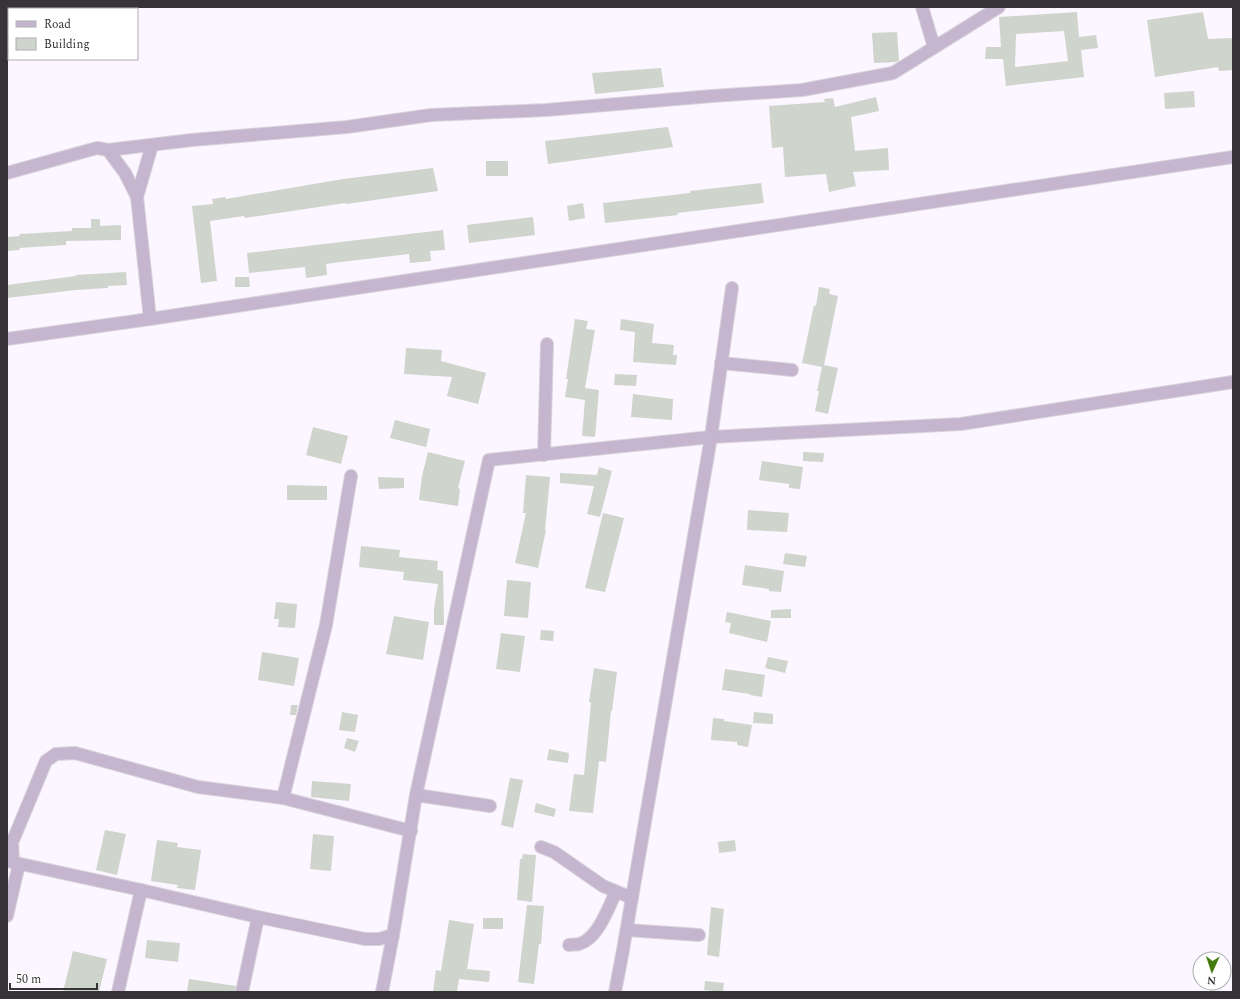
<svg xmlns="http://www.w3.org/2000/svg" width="1240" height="999" font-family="Spectral,serif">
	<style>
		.building { fill: #cfd4cc; fill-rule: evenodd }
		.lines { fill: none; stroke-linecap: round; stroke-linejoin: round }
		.minor-casing { stroke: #d8d3db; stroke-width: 14 }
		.minor { stroke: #c5b5ce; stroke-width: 12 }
	</style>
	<rect width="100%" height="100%" fill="#fbf6ff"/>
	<g class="building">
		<path d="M 1077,12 L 1079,37 L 1096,35 L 1098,48 L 1081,50 L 1084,77 L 1006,86 L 1003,59 L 985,59 L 986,47 L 1001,47 L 999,17 ZM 1064,31 L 1068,61 L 1015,67 L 1016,34 Z"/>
		<polygon points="1203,12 1208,39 1233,38 1233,70 1219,71 1218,67 1155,77 1147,20"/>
		<polygon points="897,32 899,60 897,62 874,63 872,33"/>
		<polygon points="661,68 664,87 595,94 592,73"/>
		<polygon points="1194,91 1195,107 1165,109 1164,93"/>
		<polygon points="876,97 879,111 851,117 855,151 888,148 889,170 853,172 856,186 829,192 826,174 785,177 783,147 772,148 769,106 825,102 824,99 833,98 835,107"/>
		<polygon points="668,127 673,147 548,164 545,141"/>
		<rect x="486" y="161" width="22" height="15"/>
		<polygon points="433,168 438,191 346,204 345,203 245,218 244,216 210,221 217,281 201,283 192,206 213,204 212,199 225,197 226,199 343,179"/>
		<polygon points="761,183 764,203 677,213 678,215 605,223 603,203 690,193 690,191"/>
		<polygon points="583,203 585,218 569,221 567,206"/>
		<polygon points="533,217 535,235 469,243 467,225"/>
		<polygon points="91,219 100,219 100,226 121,225 121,240 66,241 66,245 19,248 20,250 7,251 7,237 20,236 19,234 72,231 72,228 91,228"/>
		<polygon points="443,230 445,250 430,251 431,261 410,263 409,254 341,262 326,264 327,275 306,278 305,267 249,273 247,253"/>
		<polygon points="126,272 127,285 108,286 108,288 76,290 7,298 7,285 76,276 76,275"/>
		<polygon points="235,277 249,277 250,287 235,287"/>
		<polygon points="819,287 830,289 829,294 838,296 824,365 838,368 828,414 815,411 819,391 817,391 822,367 802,363 814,305 816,306"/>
		<polygon points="575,319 588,321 586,329 595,330 585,388 599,390 595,437 582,436 585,400 565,397 568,379 566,379"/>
		<polygon points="621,319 654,324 652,343 674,345 673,355 677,355 676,365 633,362 635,332 620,330"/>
		<polygon points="406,348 442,350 441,361 486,373 478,404 447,396 452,377 404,374"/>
		<polygon points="615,374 637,375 636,386 614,385"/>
		<polygon points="633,394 673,399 672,420 631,417"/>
		<polygon points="395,420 430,429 426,447 390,438"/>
		<polygon points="313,427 348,436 341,464 306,455"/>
		<polygon points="428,452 465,461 458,488 460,489 458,506 419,500 422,476"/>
		<polygon points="803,452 824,453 823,462 803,461"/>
		<polygon points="762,461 803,467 800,489 789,488 789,484 759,480"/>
		<polygon points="599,467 612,471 600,517 587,514 594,486 560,483 560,473 597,475"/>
		<polygon points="526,475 550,477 545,530 546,530 538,568 515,563 526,513 523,513"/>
		<polygon points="378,477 404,478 404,488 379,489"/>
		<polygon points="287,485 327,486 327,500 287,500"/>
		<polygon points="748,510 789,513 787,532 747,530"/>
		<polygon points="603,513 624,518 605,592 585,588"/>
		<polygon points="361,546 400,550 399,557 438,561 437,570 443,571 444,625 434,625 434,609 438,584 403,580 404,572 359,567"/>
		<polygon points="785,553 807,556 805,567 783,564"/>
		<polygon points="745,565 784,571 781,592 769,591 769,589 742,585"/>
		<polygon points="507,580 531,582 528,618 504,616"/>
		<polygon points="276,602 297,604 295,628 278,627 279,619 274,619"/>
		<polygon points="791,609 791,618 771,618 771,610"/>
		<polygon points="727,612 771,621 767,642 729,633 731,623 725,622"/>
		<polygon points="394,616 429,622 423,660 386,654"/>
		<polygon points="541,630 554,631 553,641 540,640"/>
		<polygon points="501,633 525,636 520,672 496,669"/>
		<polygon points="262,652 299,658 294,686 258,680"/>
		<polygon points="768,657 788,661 785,673 765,668"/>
		<polygon points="594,668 617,672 612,711 611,711 606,762 599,761 593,813 569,811 574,774 584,775 591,703 589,702"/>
		<polygon points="725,669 765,675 762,697 750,695 750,694 722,690"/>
		<polygon points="291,705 298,705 296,715 290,715"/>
		<polygon points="342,712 358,715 355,732 339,730"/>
		<polygon points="754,712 773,714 773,724 753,723"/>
		<polygon points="713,718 724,719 724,721 752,725 748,747 737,745 737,742 711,740"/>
		<polygon points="347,738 359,741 355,752 344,748"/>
		<polygon points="549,749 569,753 568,763 547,760"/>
		<polygon points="510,778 523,780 513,828 501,825"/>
		<polygon points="312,781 351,784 349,801 311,797"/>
		<polygon points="536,803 556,809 554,817 534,812"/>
		<polygon points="105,830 126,834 117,875 96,870"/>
		<polygon points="313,834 334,836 331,871 310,869"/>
		<polygon points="157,840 178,843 177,847 201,850 195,890 177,888 178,885 151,881"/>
		<polygon points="735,840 736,851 719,853 718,842"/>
		<polygon points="523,854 536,855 532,902 517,900 520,859 522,859"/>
		<polygon points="527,905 544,906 541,944 539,944 534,984 518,982"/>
		<polygon points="711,907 724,909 719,957 707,955"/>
		<rect x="483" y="918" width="20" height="11"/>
		<polygon points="449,920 474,924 467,969 490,971 489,982 459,979 457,992 433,992 436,970 441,971"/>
		<polygon points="147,940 180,943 178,962 145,958"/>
		<polygon points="73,951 107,959 99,992 63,992"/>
		<polygon points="189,979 236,986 235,992 187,992"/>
		<polygon points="705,981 724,983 723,992 704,990"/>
	</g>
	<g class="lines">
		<defs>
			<g id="minor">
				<polyline points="922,7 934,47"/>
				<polyline points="108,150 125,173 137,197"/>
				<polyline points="7,173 97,148 108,150 192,140 347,127 431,115 546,110 712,96 802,90 893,73 999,7"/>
				<polyline points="150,319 137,197 152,145"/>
				<polyline points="7,339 150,319 1233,157"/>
				<polyline points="721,363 792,370"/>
				<polyline points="544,455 547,344"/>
				<polyline points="416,795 490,806"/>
				<polyline points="283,798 326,625 351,476"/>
				<polyline points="7,845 14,838 46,761 56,754 75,753 198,787 283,798 411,831"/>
				<polyline points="541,847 554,852 603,886 632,898"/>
				<polyline points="7,861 141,890 258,917 365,939 379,939 393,935"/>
				<polyline points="7,916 19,864 13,861 12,840"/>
				<polyline points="627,930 699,935"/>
				<path d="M 569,945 C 572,944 576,945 579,944 C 598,939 608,908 616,892"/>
				<polyline points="118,992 141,890"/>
				<polyline points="242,992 258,917"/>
				<polyline points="382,992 393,935 416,795 489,460 711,437 961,424 1233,382"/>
				<polyline points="615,992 623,950 711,437 732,288"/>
			</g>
		</defs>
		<use href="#minor" class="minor-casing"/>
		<use href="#minor" class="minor"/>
	</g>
	<rect width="1240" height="999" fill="none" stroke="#363437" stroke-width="16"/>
	<rect x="8" y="8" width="130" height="52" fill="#ffffff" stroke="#afaeaf"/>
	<rect x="16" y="21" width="20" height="6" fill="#c5b5ce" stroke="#afaeaf"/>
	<text x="44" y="28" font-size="12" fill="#363437">Road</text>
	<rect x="16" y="38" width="20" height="12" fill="#cfd4cc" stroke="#afaeaf"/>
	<text x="44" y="48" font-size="12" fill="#363437">Building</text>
	<g transform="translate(1212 971) rotate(183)"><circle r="19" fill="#ffffff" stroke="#afaeaf"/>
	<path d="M0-3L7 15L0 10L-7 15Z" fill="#457b0e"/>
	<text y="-6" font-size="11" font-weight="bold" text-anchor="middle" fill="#363437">N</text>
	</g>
	<path d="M10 983v6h87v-6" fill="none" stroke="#363437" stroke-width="2"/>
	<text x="16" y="983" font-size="12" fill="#363437" stroke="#ffffff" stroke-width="3" paint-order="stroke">50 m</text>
</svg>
